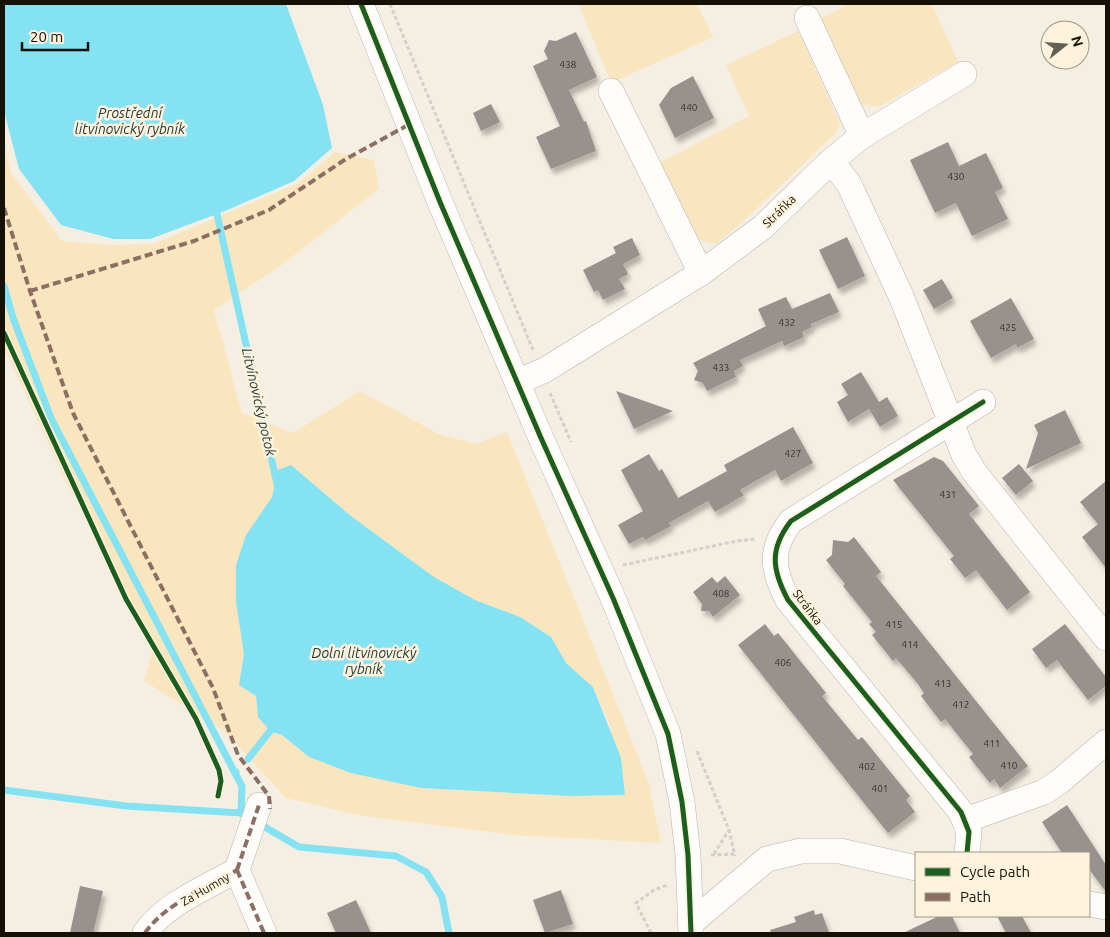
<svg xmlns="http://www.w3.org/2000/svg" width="1110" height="937" font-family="Ubuntu,sans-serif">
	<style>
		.green { fill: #f9e6be; fill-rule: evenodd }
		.water { fill: #84e2f3 }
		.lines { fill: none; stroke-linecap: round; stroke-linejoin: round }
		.stream { stroke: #84e2f3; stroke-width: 7 }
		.building { fill: #99918e; filter: url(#shadow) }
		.minor-casing { stroke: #b8b3a9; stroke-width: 26 }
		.path { stroke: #d2d0cc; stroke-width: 3; stroke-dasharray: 4 2.5; stroke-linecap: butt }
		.minor { stroke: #fefdfb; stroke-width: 25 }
		.quiet { stroke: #8d6e63; stroke-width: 4; stroke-dasharray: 8 4; stroke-linecap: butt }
		.cycleway-casing { stroke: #fdf2db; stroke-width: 8 }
		.cycleway { stroke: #1b5e20; stroke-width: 5 }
		.labels { text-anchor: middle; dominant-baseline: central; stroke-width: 5; stroke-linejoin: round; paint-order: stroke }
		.number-label { font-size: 10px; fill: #363129 }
		.street-label { font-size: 12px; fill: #151107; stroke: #fdf2db }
		.water-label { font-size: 14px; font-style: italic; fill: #1d343a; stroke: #fdf2db }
	</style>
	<defs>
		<filter id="shadow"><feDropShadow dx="3" dy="5.5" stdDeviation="2.5" flood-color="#0004"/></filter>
	</defs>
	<rect width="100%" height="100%" fill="#f5efe3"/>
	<g class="green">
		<polygon points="582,4 697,4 713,37 611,83 579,5"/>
		<polygon points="850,4 932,4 958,62 878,107 861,104 821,18"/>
		<polygon points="798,31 840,123 835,134 738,226 716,244 699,240 659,163 749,116 726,65"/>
		<path d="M 4,142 L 11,173 L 62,241 L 113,245 L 153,244 L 299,183 L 335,152 L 374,160 L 379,189 L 279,267 L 214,310 L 242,413 L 293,433 L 360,391 L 439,434 L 475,444 L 507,432 L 649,784 L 661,843 L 514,835 L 358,815 L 286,798 L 223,730 L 144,681 L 154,646 L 68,486 L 4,348 ZM 291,465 L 351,516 L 434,577 L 475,600 L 520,617 L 551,637 L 566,663 L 593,687 L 611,728 L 570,796 L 421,788 L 309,757 L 282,735 L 270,731 L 258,717 L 256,696 L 239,685 L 244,654 L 246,535 L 272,497 L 278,470 Z"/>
	</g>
	<g class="water">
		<polygon points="4,4 286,4 323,105 332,148 294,181 225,211 150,239 113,239 61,225 19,169 4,111"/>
		<polygon points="291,465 351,516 434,577 475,600 520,617 551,637 566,663 593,687 621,758 625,795 570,796 421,788 351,773 309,757 282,735 270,731 258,717 256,696 239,685 244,654 236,602 236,565 246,535 272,497 278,470"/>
	</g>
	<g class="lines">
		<g class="stream">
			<polyline points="215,205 278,488"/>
			<polyline points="4,286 13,318 51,418 235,773"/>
			<polyline points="248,759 270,731 276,727"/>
			<polyline points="236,772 235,773 242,786 241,813 299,847 396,856 426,872 442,897 449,933"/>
			<polyline points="4,790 126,806 241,813"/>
		</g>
	</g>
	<g class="building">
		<polygon points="576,32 597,77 569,90 584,122 586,121 596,151 551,169 536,137 560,126 533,66 548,59 544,51 549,40 556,41"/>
		<polygon points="693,76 714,118 675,138 659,105 671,88"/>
		<polygon points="491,104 500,122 481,131 473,113"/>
		<polygon points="948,142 959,166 986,153 1003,188 995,192 1008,219 972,236 956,203 935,213 910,160"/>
		<polygon points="847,237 865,276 838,289 819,250"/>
		<polygon points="632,238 640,255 623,264 628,274 619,279 625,289 603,300 598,290 594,292 583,270 616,253 613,247"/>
		<polygon points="942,279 953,298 934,309 923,290"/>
		<polygon points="830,293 839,312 811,324 812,327 802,332 804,337 784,346 782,341 740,360 743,366 734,371 736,377 707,391 703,383 694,380 698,371 693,363 766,326 758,309 786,297 792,309"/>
		<polygon points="1011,298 1034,339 1017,348 1016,344 991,358 970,321"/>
		<polygon points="861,372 879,402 887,397 898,416 880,427 869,409 848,422 837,402 848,395 841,384"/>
		<polygon points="616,391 673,411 634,429"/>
		<polygon points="1065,410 1081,443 1026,469 1038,433 1034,425"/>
		<polygon points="793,427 813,463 781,481 775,470 740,490 744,495 715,512 708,501 669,523 671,526 645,540 643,537 629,544 618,525 643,511 621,470 649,454 659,471 662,469 678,498 727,471 724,465"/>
		<polygon points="934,457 943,461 979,506 969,514 1030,592 1007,610 976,570 965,578 950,559 954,556 893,480"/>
		<polygon points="1019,464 1033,481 1016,495 1002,478"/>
		<polygon points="1106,481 1106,568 1082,537 1098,524 1080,502"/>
		<polygon points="854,537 881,572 876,576 1028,766 1000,788 994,779 990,783 969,757 973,754 945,719 941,722 921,696 924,693 918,684 896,658 893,661 872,635 876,632 869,624 872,622 843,586 845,584 826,560 832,555 833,540 848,542"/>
		<polygon points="725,576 740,595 713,617 709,611 701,611 702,604 693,592 712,577 717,583"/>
		<polygon points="765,624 774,636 778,633 826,693 822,696 858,740 862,737 910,796 906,800 915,812 888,833 738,645"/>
		<polygon points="1065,624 1106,677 1106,686 1088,700 1057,660 1046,668 1032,649"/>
		<polygon points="1067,805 1106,865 1106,892 1089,869 1089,853 1062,853 1042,822"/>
		<polygon points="80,886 103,891 93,933 70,933"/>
		<polygon points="561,890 573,924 545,933 533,900"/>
		<polygon points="356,900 371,933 336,933 327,913"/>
		<polygon points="814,910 815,915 822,913 829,933 771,933 770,930 796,922 794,917"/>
		<polygon points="939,916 952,916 960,933 903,933"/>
		<polygon points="997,916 1022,916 1031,933 1006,933"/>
	</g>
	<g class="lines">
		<defs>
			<g id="minor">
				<polyline points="361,4 440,202 541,438 613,598 668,734 682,802 688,855 691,933"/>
				<polyline points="807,18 862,136"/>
				<polyline points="611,91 701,273"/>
				<polyline points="831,161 849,184 901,296 964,455 975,473 1106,638"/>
				<polyline points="517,382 545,370 701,273 763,227 831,161 862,136 964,74"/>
				<polyline points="966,820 1044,792 1059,782 1106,742"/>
				<path d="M 967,853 L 969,832 L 961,812 L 788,600 C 772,570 769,549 791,521 L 983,402"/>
				<polyline points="237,870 264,933"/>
				<polyline points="237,870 259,805"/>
				<polyline points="1089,904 1106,907"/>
				<polyline points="691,923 767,859 801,851 840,851 916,868"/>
				<path d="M 145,933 C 166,903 206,888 237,870"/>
			</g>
		</defs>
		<use href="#minor" class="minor-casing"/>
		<g class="path">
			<polyline points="390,4 533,350"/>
			<polyline points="550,393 571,442"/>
			<polyline points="623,565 737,541 756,539"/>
			<polyline points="697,751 729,830 735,856"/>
			<polyline points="714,854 729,830"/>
			<polyline points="711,855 734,854"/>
			<polyline points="651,933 636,903 654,890 667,885"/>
		</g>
		<use href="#minor" class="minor"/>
		<g class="quiet">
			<polyline points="4,208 30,291 73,413 213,688 238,755 269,796 270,809"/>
			<polyline points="30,291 194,241 269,210 346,159 408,125"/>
			<polyline points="237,870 264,933"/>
			<polyline points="237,870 259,805"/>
			<path d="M 145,933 C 166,903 206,888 237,870"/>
		</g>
		<defs>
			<g id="cycleway">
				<polyline points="361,4 440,202 541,438 613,598 668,734 682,802 688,855 691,933"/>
				<polyline points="4,333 126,599 196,719 219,770 221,781 218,796"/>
				<path d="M 967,853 L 969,832 L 961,812 L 788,600 C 772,570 769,549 791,521 L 983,402"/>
			</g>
		</defs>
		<use href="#cycleway" class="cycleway-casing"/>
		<use href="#cycleway" class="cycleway"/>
	</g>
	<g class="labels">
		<g class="number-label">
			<text x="568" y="64">438</text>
			<text x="689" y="107">440</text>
			<text x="956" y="176">430</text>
			<text x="787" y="322">432</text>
			<text x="1008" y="327">425</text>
			<text x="721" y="367">433</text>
			<text x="793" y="453">427</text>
			<text x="948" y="494">431</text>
			<text x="721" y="593">408</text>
			<text x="894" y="624">415</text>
			<text x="910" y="644">414</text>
			<text x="783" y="662">406</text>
			<text x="943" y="683">413</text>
			<text x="961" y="704">412</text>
			<text x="992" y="743">411</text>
			<text x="1009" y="765">410</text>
			<text x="867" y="766">402</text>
			<text x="880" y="788">401</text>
		</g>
		<g class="street-label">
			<text transform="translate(779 211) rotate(-44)">Stráňka</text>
			<text transform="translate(808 607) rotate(53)">Stráňka</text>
			<text transform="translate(205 889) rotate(-30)">Za Humny</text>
		</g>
		<g class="water-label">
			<text x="130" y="113">Prostřední<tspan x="130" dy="16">litvínovický rybník</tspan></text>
			<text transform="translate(259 402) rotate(77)">Litvínovický potok</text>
			<text x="364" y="653">Dolní litvínovický<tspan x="364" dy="16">rybník</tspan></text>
		</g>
	</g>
	<rect width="1110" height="937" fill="none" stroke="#151107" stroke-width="10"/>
	<rect x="915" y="852" width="175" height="65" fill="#fdf2db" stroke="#a09886"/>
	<rect x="925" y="868" width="25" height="8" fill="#1b5e20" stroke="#a09886"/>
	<text x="960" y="877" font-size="15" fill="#151107">Cycle path</text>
	<rect x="925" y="893" width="25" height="8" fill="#8d6e63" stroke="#a09886"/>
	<text x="960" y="902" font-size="15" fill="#151107">Path</text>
	<g transform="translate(1065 45) rotate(73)"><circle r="24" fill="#fdf2db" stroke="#a09886"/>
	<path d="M0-4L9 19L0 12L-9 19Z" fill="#635f54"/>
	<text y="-8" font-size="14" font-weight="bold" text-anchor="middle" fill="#151107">N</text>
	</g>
	<path d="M22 42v8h66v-8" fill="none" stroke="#151107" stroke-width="2.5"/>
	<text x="30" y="42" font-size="15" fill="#151107" stroke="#fdf2db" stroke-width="4" paint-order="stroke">20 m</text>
</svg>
